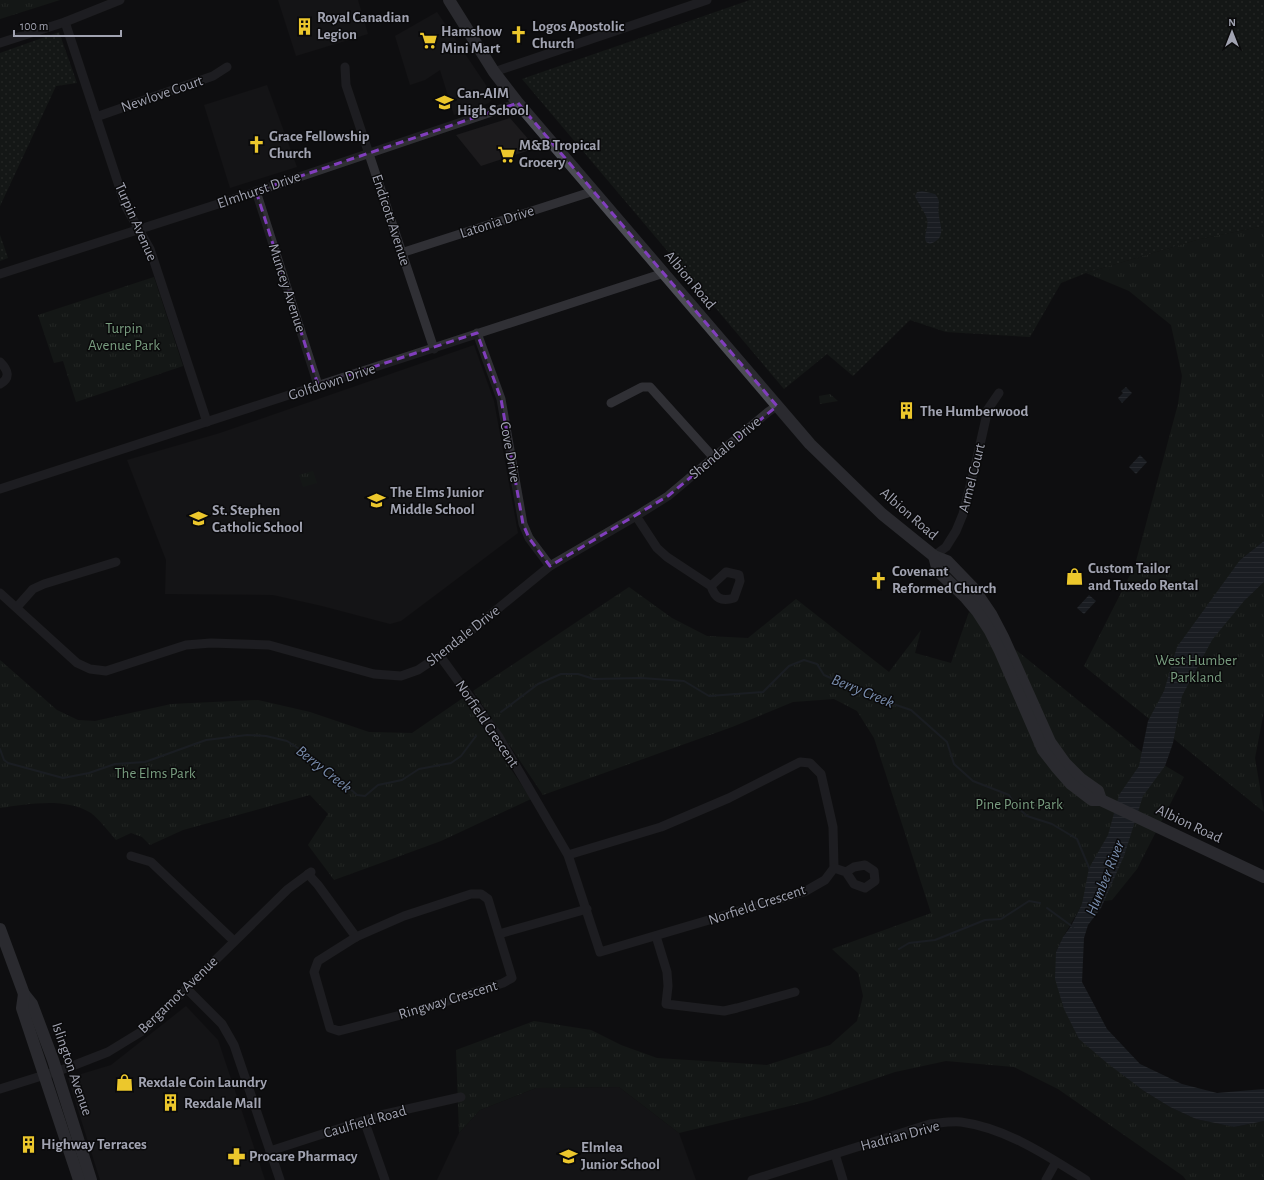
<svg xmlns="http://www.w3.org/2000/svg" width="1264" height="1180" font-family="'Alegreya Sans',sans-serif">
	<style>
		.built { fill: #1c1b1d }
		.grass { fill: url(#grass-dots) }
		.park { fill: url(#park-tufts) }
		.water { fill: url(#water-rules) }
		.lines { fill: none; stroke-linecap: round; stroke-linejoin: round }
		.stream { stroke: #293038; stroke-width: 2 }
		.minor { stroke: #303035; stroke-width: 9 }
		.major { stroke: #4c4d54; stroke-width: 12 }
		.marked { fill: none; stroke: #813ebd; stroke-width: 3; stroke-dasharray: 8 5; stroke-linejoin: round }
		.labels { text-anchor: middle; dominant-baseline: central; stroke-width: 3; stroke-linejoin: round; paint-order: stroke }
		.poi-label { font-size: 15px; font-weight: bold; fill: #a1a3b1; stroke: #0a0a0b; text-anchor: start }
		.street-label { font-size: 15px; fill: #a1a3b1; stroke: #0a0a0b }
		.park-label { font-size: 15px; fill: #789c7f; stroke: #0a0a0b }
		.water-label { font-size: 16px; font-style: italic; fill: #788cac; stroke: #0a0a0b }
	</style>
	<defs>
		<pattern id="grass-dots" width="8" height="8" patternUnits="userSpaceOnUse"><rect width="8" height="8" fill="#1c231d"/><path d="M2 2h.1M6 6h.1" fill="none" stroke="#3a403b" stroke-width="1.8" stroke-linecap="round"/></pattern>
		<pattern id="park-tufts" width="24" height="20" patternUnits="userSpaceOnUse"><rect width="24" height="20" fill="#1c231d"/><path d="M3 7l-1-3M5 7V3M7 7l1-3M15 17l-1-3M17 17v-4M19 17l1-3" fill="none" stroke="#3a403b"/></pattern>
		<pattern id="water-rules" width="6" height="5" patternUnits="userSpaceOnUse"><rect width="6" height="5" fill="#293038"/><path d="M0 2.5h6" fill="none" stroke="#454b52"/></pattern>
	</defs>
	<rect width="100%" height="100%" fill="#0f0f11"/>
	<g class="built">
		<polygon points="278,0 358,0 368,34 296,56"/>
		<polygon points="437,12 494,97 489,103 454,115 440,70 425,80 410,85 395,36"/>
		<polygon points="267,85 297,167 230,188 204,105"/>
		<polygon points="510,118 536,148 481,166 456,135"/>
		<polygon points="474,345 494,401 518,533 401,621 390,624 322,606 273,595 165,594 166,560 127,460 220,433"/>
		<polygon points="186,1006 218,1040 265,1180 100,1180 68,1078 111,1065"/>
		<polygon points="619,1087 679,1133 696,1180 437,1180 459,1133 480,1110 536,1088"/>
	</g>
	<g class="grass">
		<polygon points="750,0 1264,0 1264,226 1200,239 1086,273 1061,283 1030,337 946,332 910,320 853,376 827,354 784,389 522,79"/>
		<polygon points="59,32 77,83 56,86 0,206 0,53"/>
		<polygon points="0,235 8,258 0,261"/>
	</g>
	<g class="park">
		<polygon points="0,0 60,0 0,19"/>
		<polygon points="1264,226 1264,541 1240,560 1244,601 1264,582 1264,711 1255,758 1264,812 1084,666 1135,565 1178,404 1182,376 1171,325 1129,291 1086,273 1200,239"/>
		<polygon points="154,277 183,366 76,402 63,361 54,363 38,315"/>
		<polygon points="830,394 838,401 820,404 819,396"/>
		<polygon points="313,471 317,483 303,487 299,475"/>
		<path d="M 629,587 L 672,618 L 707,636 L 748,638 L 796,599 L 889,672 L 921,630 L 915,653 L 951,663 L 969,612 L 1142,752 L 1184,777 L 1137,869 L 1112,900 L 1082,904 C 1074,920 1063,935 1056,952 L 1144,1091 L 1170,1107 L 1196,1119 L 1234,1127 L 1264,1121 L 1264,1180 L 1186,1180 L 1183,1176 L 1058,1089 L 1014,1067 L 946,1061 L 895,1072 L 810,1101 L 679,1133 L 619,1087 L 536,1088 L 480,1110 L 459,1133 L 456,1050 L 534,1021 L 591,1030 L 621,1045 L 657,1058 L 767,1065 L 830,1045 L 857,1021 L 863,996 L 858,973 L 832,949 L 931,913 L 874,738 L 857,711 L 834,699 L 793,702 L 732,727 L 543,795 L 473,691 Z"/>
		<path d="M 0,660 L 57,710 L 78,720 L 95,721 L 171,704 L 258,700 L 310,712 L 369,732 L 412,733 L 463,698 L 531,799 L 441,841 L 334,880 L 308,845 L 328,814 L 310,795 L 183,830 L 150,845 L 142,837 L 131,833 L 116,840 C 109,832 99,819 91,813 C 66,797 27,804 0,808 Z"/>
	</g>
	<g class="water">
		<path d="M 922,191 L 935,194 C 942,202 937,205 939,215 C 940,227 947,238 930,244 L 926,242 C 923,234 929,228 927,219 C 925,212 918,203 915,196 L 917,192 Z"/>
		<polygon points="1126,387 1132,393 1122,403 1118,398 1123,393 1121,391"/>
		<polygon points="1140,455 1147,462 1136,474 1129,467"/>
		<polygon points="1264,541 1264,582 1244,601 1212,640 1182,696 1173,743 1165,766 1143,796 1124,856 1101,908 1088,925 1084,938 1082,982 1107,1029 1140,1064 1182,1084 1217,1093 1264,1089 1264,1121 1234,1127 1196,1119 1170,1107 1144,1091 1107,1063 1079,1039 1064,1009 1055,979 1056,952 1063,937 1071,926 1082,904 1089,868 1108,835 1119,795 1139,766 1148,721 1164,691 1177,647 1240,560"/>
		<polygon points="1089,595 1096,601 1084,614 1077,608"/>
	</g>
	<g class="lines">
		<g class="stream">
			<polyline points="501,712 538,684 561,674 578,674 594,679 641,678 684,681 709,696 763,692 789,666 804,660 817,664 824,675 878,699 911,710 947,742 954,764 973,781 1009,795 1014,804 1027,816 1052,824 1077,839 1090,870"/>
			<polyline points="0,749 4,760 8,763 63,778 89,773 115,764 145,762 206,740 247,735 266,736 287,741 321,763 357,795 365,796 378,785 402,780 419,769 451,763 461,756 476,736"/>
			<polyline points="1047,908 1073,927"/>
			<polyline points="899,949 909,943 935,940 985,920 1001,919 1029,901 1040,903"/>
		</g>
		<g class="minor">
			<polyline points="65,22 126,207 150,249 207,422"/>
			<polyline points="0,43 65,22 120,0"/>
			<polyline points="345,67 346,85 434,349"/>
			<polyline points="494,72 707,0"/>
			<polyline points="96,117 213,76 227,67"/>
			<polyline points="256,191 318,385"/>
			<polyline points="401,253 594,191"/>
			<polyline points="0,274 243,196 518,103"/>
			<polyline points="477,333 501,399 523,524 529,538 550,566"/>
			<path d="M 0,362 C 8,370 11,378 0,384"/>
			<polyline points="611,403 642,387 650,387 714,458"/>
			<polyline points="0,489 664,273"/>
			<path d="M 636,516 L 657,548 L 667,557 L 711,586 C 715,598 721,602 734,598 L 740,581 L 739,575 L 726,572 L 711,586"/>
			<polyline points="934,556 946,547 956,531 963,514 977,458 988,409 999,393"/>
			<polyline points="0,593 77,663 90,669 106,671 186,645 211,643 269,645 374,674 401,676 418,670 445,652 550,566 636,516 668,496 768,412 777,406"/>
			<polyline points="17,607 33,589 44,584 116,562"/>
			<polyline points="440,656 499,737 568,855 600,952 804,892 825,880 834,868 833,827 821,774 810,763 800,762 729,798 661,827 568,855"/>
			<polyline points="131,856 151,862 234,941"/>
			<polyline points="834,868 846,872 854,884 865,888 875,881 874,871 865,865 854,867 846,872"/>
			<polyline points="308,874 318,885 356,937"/>
			<polygon points="471,894 481,894 488,899 512,978 503,983 420,1010 339,1031 330,1028 314,972 318,961 356,937 404,916"/>
			<polyline points="499,934 587,909"/>
			<polyline points="656,936 667,972 668,986 666,1004 724,1011 737,1008 795,992"/>
			<polyline points="187,989 222,1024 234,1045 280,1180"/>
			<polyline points="0,1089 67,1068 108,1052 144,1030 288,889 311,872"/>
			<polyline points="364,1120 385,1180"/>
			<polyline points="270,1151 381,1115 461,1097"/>
			<polyline points="835,1154 843,1180"/>
			<path d="M 752,1180 L 930,1124 C 940,1123 952,1121 961,1122 C 1006,1128 1048,1156 1086,1180"/>
			<polyline points="1046,1180 1056,1162"/>
		</g>
		<g class="major">
			<polyline points="449,0 494,72 518,103 810,444 882,514 934,556 947,561 974,589 991,614 1003,637 1050,742 1065,763 1081,779 1098,791 1101,800"/>
			<polyline points="934,556 938,571 966,598 977,611 990,631 1000,651 1043,750 1057,768 1071,784 1092,800 1101,800 1264,877"/>
			<polyline points="0,929 24,994 32,1004 53,1060 91,1180"/>
			<polyline points="24,994 22,1008 79,1180"/>
		</g>
	</g>
	<path d="M0 0H1264V1180H0ZM 518,103 L 777,406 L 668,496 L 550,566 L 529,538 L 523,524 L 501,399 L 477,333 L 318,385 L 256,191 Z" fill="#0f0f11" fill-opacity=".55" fill-rule="evenodd"/>
	<path class="marked" d="M 518,103 L 777,406 L 668,496 L 550,566 L 529,538 L 523,524 L 501,399 L 477,333 L 318,385 L 256,191 Z"/>
	<defs>
		<symbol id="building-bare" viewBox="-9 -9 18 18"><path d="M-4-6H4V6H1V3H-1V6H-4ZM-2.5-4.3h1.7v1.8h-1.7ZM.8-4.3h1.7v1.8H.8ZM-2.5-1h1.7V.8h-1.7ZM.8-1h1.7V.8H.8Z" fill="#ecc72c" stroke="#0a0a0b" stroke-width="2.5" paint-order="stroke"/></symbol>
		<symbol id="church-bare" viewBox="-9 -9 18 18"><path d="M-1.2-6h2.4v3.5h3.3v2.4h-3.3V6h-2.4V-.1h-3.3v-2.4h3.3Z" fill="#ecc72c" stroke="#0a0a0b" stroke-width="2.5" paint-order="stroke"/></symbol>
		<symbol id="supermarket-bare" viewBox="-9 -9 18 18"><path d="M-6-5.5h2.5l.6 2H6L4.5 2H-2.5L-4.4-4H-6ZM-1.5 3.2a1.3 1.3 0 1 0 .1 0ZM3 3.2a1.3 1.3 0 1 0 .1 0Z" fill="#ecc72c" stroke="#0a0a0b" stroke-width="2.5" paint-order="stroke"/></symbol>
		<symbol id="school-bare" viewBox="-9 -9 18 18"><path d="M0-5L7-2L0 1L-7-2ZM-4 1L0 2.5L4 1V4Q0 6-4 4Z" fill="#ecc72c" stroke="#0a0a0b" stroke-width="2.5" paint-order="stroke"/></symbol>
		<symbol id="shop-bare" viewBox="-9 -9 18 18"><path d="M-5-2.5h2.3a2.7 3.5 0 0 1 5.4 0H5L5.5 6h-11ZM-1.5-2.5h3a1.5 2.3 0 0 0-3 0Z" fill="#ecc72c" stroke="#0a0a0b" stroke-width="2.5" paint-order="stroke"/></symbol>
		<symbol id="pharmacy-bare" viewBox="-9 -9 18 18"><path d="M-2-6h4v4h4v4h-4v4h-4v-4h-4v-4h4Z" fill="#ecc72c" stroke="#0a0a0b" stroke-width="2.5" paint-order="stroke"/></symbol>
	</defs>
	<g fill-rule="evenodd">
		<use href="#building-bare" x="292" y="14" width="25" height="25"/>
		<use href="#church-bare" x="506" y="22" width="25" height="25"/>
		<use href="#supermarket-bare" x="416" y="28" width="25" height="25"/>
		<use href="#school-bare" x="432" y="90" width="25" height="25"/>
		<use href="#church-bare" x="244" y="132" width="25" height="25"/>
		<use href="#supermarket-bare" x="494" y="142" width="25" height="25"/>
		<use href="#building-bare" x="894" y="398" width="25" height="25"/>
		<use href="#school-bare" x="364" y="488" width="25" height="25"/>
		<use href="#school-bare" x="186" y="506" width="25" height="25"/>
		<use href="#shop-bare" x="1062" y="564" width="25" height="25"/>
		<use href="#church-bare" x="866" y="568" width="25" height="25"/>
		<use href="#shop-bare" x="112" y="1070" width="25" height="25"/>
		<use href="#building-bare" x="158" y="1090" width="25" height="25"/>
		<use href="#building-bare" x="16" y="1132" width="25" height="25"/>
		<use href="#pharmacy-bare" x="224" y="1144" width="25" height="25"/>
		<use href="#school-bare" x="556" y="1144" width="25" height="25"/>
	</g>
	<g class="labels">
		<g class="poi-label">
			<text x="317" y="17">Royal Canadian<tspan x="317" dy="17">Legion</tspan></text>
			<text x="532" y="26">Logos Apostolic<tspan x="532" dy="17">Church</tspan></text>
			<text x="441" y="31">Hamshow<tspan x="441" dy="17">Mini Mart</tspan></text>
			<text x="457" y="93">Can-AIM<tspan x="457" dy="17">High School</tspan></text>
			<text x="269" y="136">Grace Fellowship<tspan x="269" dy="17">Church</tspan></text>
			<text x="519" y="145">M&amp;B Tropical<tspan x="519" dy="17">Grocery</tspan></text>
			<text x="920" y="411">The Humberwood</text>
			<text x="390" y="492">The Elms Junior<tspan x="390" dy="17">Middle School</tspan></text>
			<text x="212" y="510">St. Stephen<tspan x="212" dy="17">Catholic School</tspan></text>
			<text x="1088" y="568">Custom Tailor<tspan x="1088" dy="17">and Tuxedo Rental</tspan></text>
			<text x="892" y="571">Covenant<tspan x="892" dy="17">Reformed Church</tspan></text>
			<text x="138" y="1082">Rexdale Coin Laundry</text>
			<text x="184" y="1103">Rexdale Mall</text>
			<text x="41" y="1144">Highway Terraces</text>
			<text x="581" y="1147">Elmlea<tspan x="581" dy="17">Junior School</tspan></text>
			<text x="249" y="1156">Procare Pharmacy</text>
		</g>
		<g class="street-label">
			<text transform="translate(162 94) rotate(-19)">Newlove Court</text>
			<text transform="translate(259 190) rotate(-19)">Elmhurst Drive</text>
			<text transform="translate(391 220) rotate(72)">Endicott Avenue</text>
			<text transform="translate(136 222) rotate(66)">Turpin Avenue</text>
			<text transform="translate(497 222) rotate(-18)">Latonia Drive</text>
			<text transform="translate(690 280) rotate(50)">Albion Road</text>
			<text transform="translate(287 288) rotate(72)">Muncey Avenue</text>
			<text transform="translate(332 382) rotate(-18)">Golfdown Drive</text>
			<text transform="translate(725 448) rotate(-40)">Shendale Drive</text>
			<text transform="translate(510 452) rotate(80)">Cove Drive</text>
			<text transform="translate(972 478) rotate(-76)">Armel Court</text>
			<text transform="translate(909 514) rotate(41)">Albion Road</text>
			<text transform="translate(463 636) rotate(-38)">Shendale Drive</text>
			<text transform="translate(487 724) rotate(56)">Norfield Crescent</text>
			<text transform="translate(1189 824) rotate(25)">Albion Road</text>
			<text transform="translate(757 905) rotate(-18)">Norfield Crescent</text>
			<text transform="translate(178 995) rotate(-44)">Bergamot Avenue</text>
			<text transform="translate(448 1000) rotate(-17)">Ringway Crescent</text>
			<text transform="translate(72 1069) rotate(71)">Islington Avenue</text>
			<text transform="translate(365 1122) rotate(-16)">Caulfield Road</text>
			<text transform="translate(900 1136) rotate(-15)">Hadrian Drive</text>
		</g>
		<g class="park-label">
			<text x="124" y="328">Turpin<tspan x="124" dy="17">Avenue Park</tspan></text>
			<text x="1196" y="660">West Humber<tspan x="1196" dy="17">Parkland</tspan></text>
			<text x="155" y="773">The Elms Park</text>
			<text x="1019" y="804">Pine Point Park</text>
		</g>
		<g class="water-label">
			<text transform="translate(863 691) rotate(22)">Berry Creek</text>
			<text transform="translate(324 769) rotate(38)">Berry Creek</text>
			<text transform="translate(1105 878) rotate(-68)">Humber River</text>
		</g>
	</g>
	<g transform="translate(1232 32)" stroke="#0a0a0b" stroke-width="3" paint-order="stroke">
	<path d="M0-3L7 15L0 10L-7 15Z" fill="#a1a3b1"/>
	<text y="-6" font-size="11" font-weight="bold" text-anchor="middle" fill="#a1a3b1">N</text>
	</g>
	<path d="M14 30v6h107v-6" fill="none" stroke="#a1a3b1" stroke-width="2"/>
	<text x="20" y="30" font-size="12" fill="#a1a3b1" stroke="#0a0a0b" stroke-width="3" paint-order="stroke">100 m</text>
</svg>
